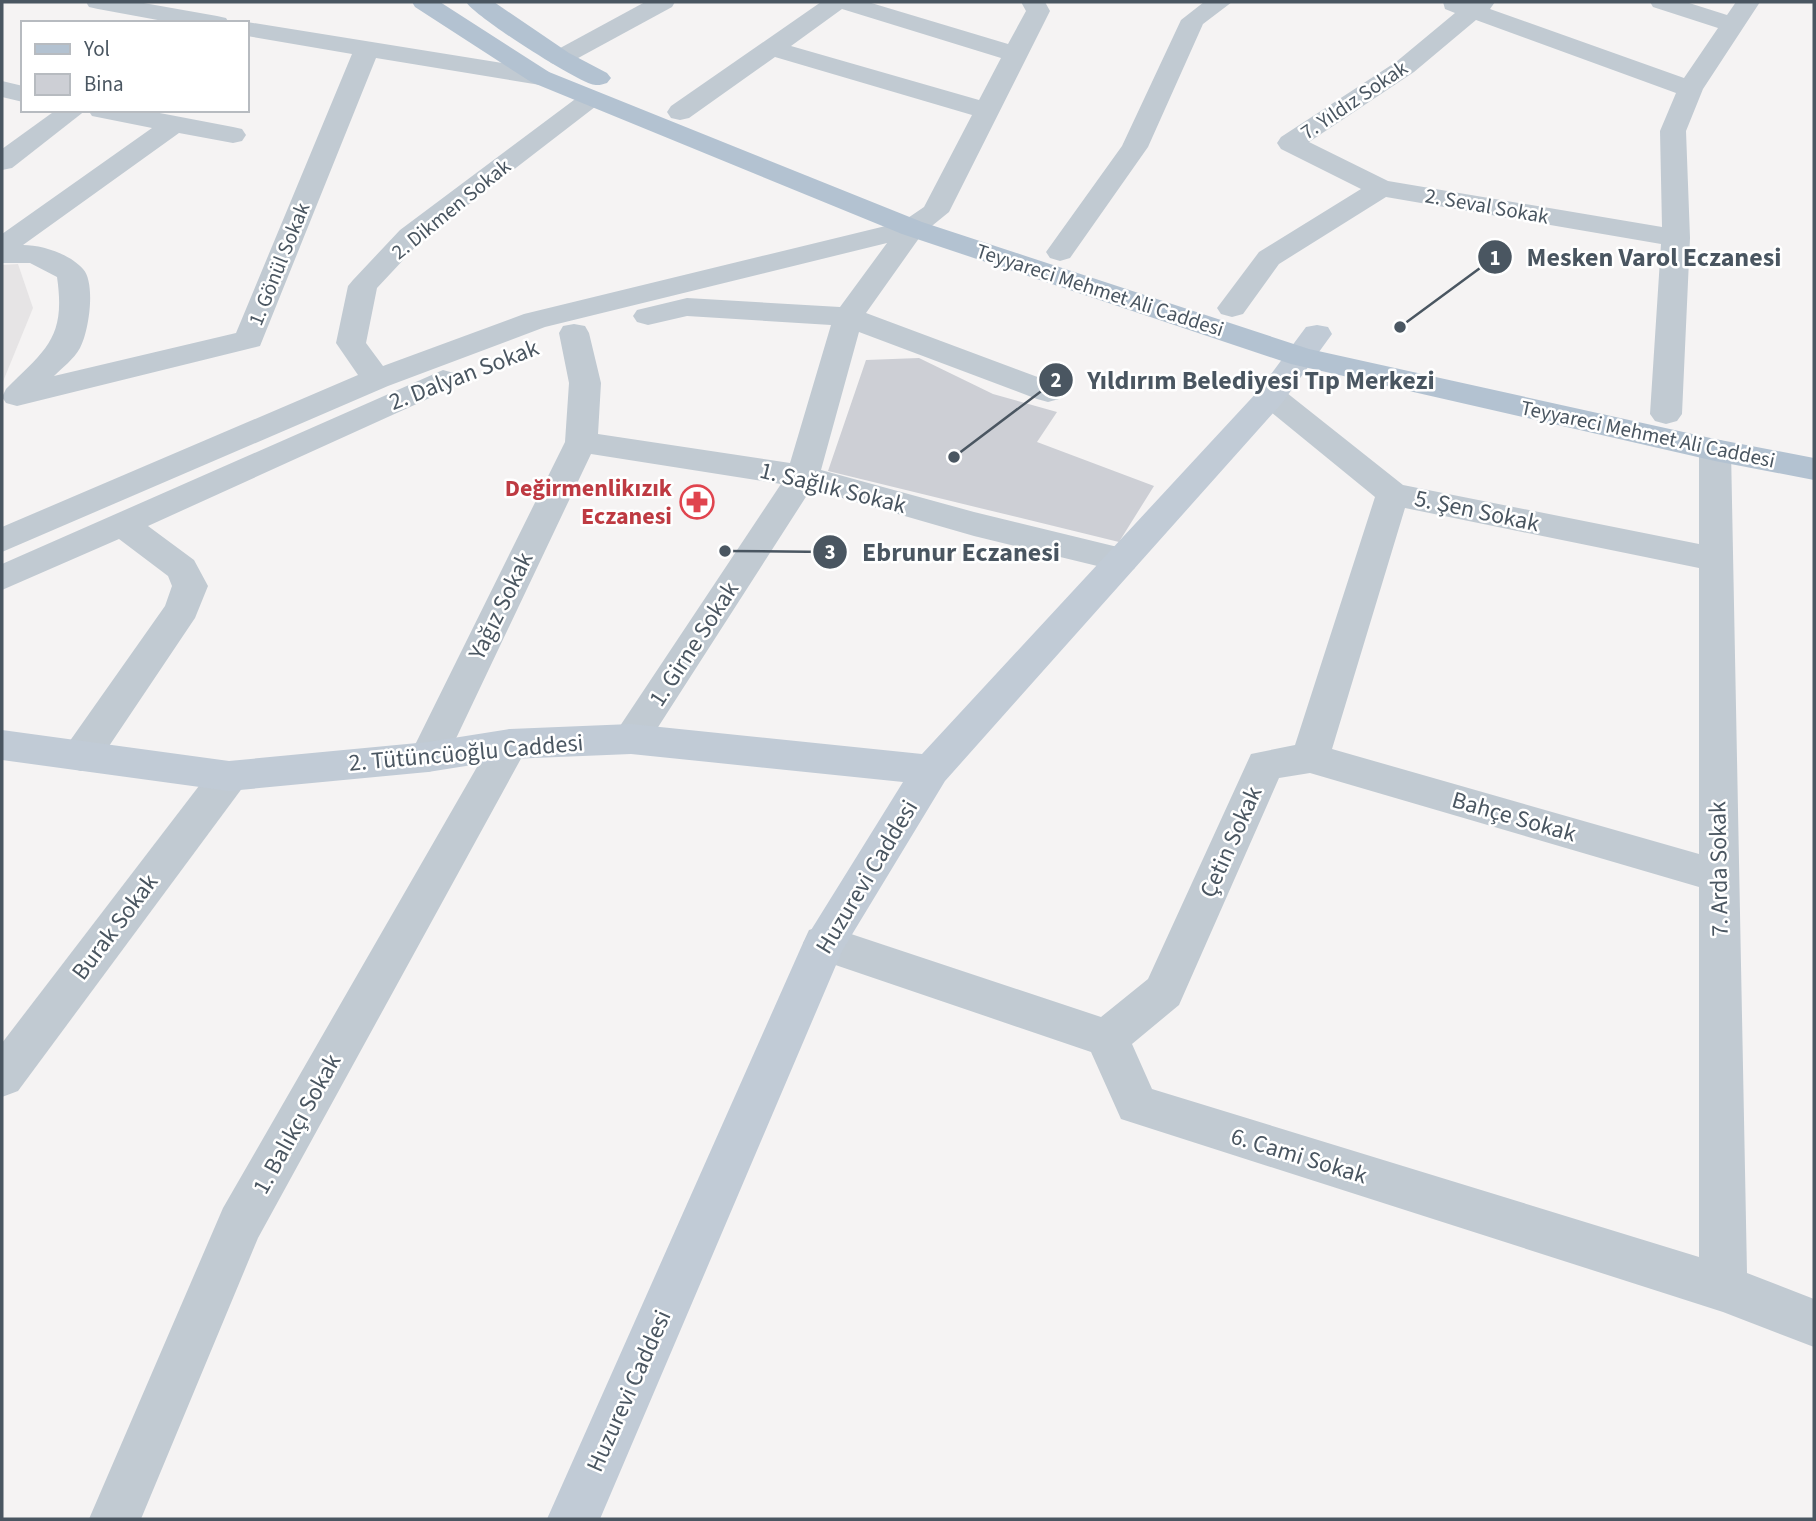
<svg xmlns="http://www.w3.org/2000/svg" width="1816" height="1521" font-family="'Source Sans 3',sans-serif">
	<style>
		.education { fill: #e6e4e5 }
		.building { fill: #cdcfd5 }
		.lines { fill: none; stroke-linecap: round; stroke-linejoin: round }
		.street { fill: #c1cad2; fill-rule: evenodd }
		.secondary { fill: #c1cbd6; fill-rule: evenodd }
		.primary { fill: #b3c2d1; fill-rule: evenodd }
		.labels { text-anchor: middle; dominant-baseline: central; stroke-width: 5; stroke-linejoin: round; paint-order: stroke }
		.far-street-label { font-size: 21px; fill: #4a5661; stroke: #fff }
		.street-label { font-size: 24px; fill: #4a5661; stroke: #fff }
		.health-label { font-size: 24px; font-weight: bold; fill: #be3a42; stroke: #fff; text-anchor: end }
		.leader { fill: none; stroke: #4a5661; stroke-width: 2.5 }
		.callout-dot { fill: #4a5661; stroke: #fff; stroke-width: 2.5 }
		.mark-label { font-size: 21px; text-anchor: middle; font-weight: bold; fill: #fff }
		.callout-label { font-size: 26px; text-anchor: middle; font-weight: bold; fill: #4a5661; stroke: #fff; stroke-width: 5; stroke-linejoin: round; paint-order: stroke }
	</style>
	<rect width="100%" height="100%" fill="#f5f3f3"/>
	<polygon class="education" points="18,264 33,308 2,384 2,265"/>
	<polygon class="building" points="919,358 993,394 1057,412 1037,442 1154,486 1119,542 828,471 866,360"/>
	<g class="lines">
		<g class="street">
			<polygon points="86,2 138,2 217,16 226,18 229,23 174,23 98,9 89,7"/>
			<polygon points="645,2 675,2 672,7 569,63 560,66 551,63 547,58 551,53"/>
			<path d="M 821,2 L 868,2 L 1008,44 L 1026,11 L 1021,2 L 1045,2 L 1050,11 L 949,212 L 922,234 L 866,313 L 1059,385 L 1064,392 L 1059,399 L 1048,402 L 1037,399 L 859,332 L 821,470 L 974,512 L 1134,551 L 1139,560 L 1134,569 L 1122,572 L 974,536 L 811,489 L 644,749 L 631,754 L 618,749 L 612,739 L 618,729 L 781,484 L 591,454 L 442,768 L 428,772 L 414,768 L 409,757 L 565,442 L 569,383 L 559,333 L 563,326 L 574,324 L 585,326 L 589,333 L 601,383 L 598,434 L 790,463 L 831,325 L 687,316 L 648,325 L 637,322 L 633,316 L 637,310 L 687,298 L 840,307 L 887,243 L 545,327 L 388,386 L 2,552 L 2,527 L 358,375 L 336,343 L 348,286 L 353,280 L 400,230 L 582,94 L 591,92 L 600,94 L 604,100 L 420,242 L 377,288 L 366,343 L 383,366 L 524,314 L 902,222 L 924,207 L 972,115 L 775,57 L 689,118 L 680,120 L 671,118 L 667,112 L 671,106 ZM 842,9 L 1001,58 L 979,100 L 791,46 Z"/>
			<polygon points="1204,2 1232,2 1203,24 1148,147 1070,258 1060,261 1050,258 1046,252 1122,146 1181,20"/>
			<path d="M 1443,2 L 1495,2 L 1490,9 L 1684,78 L 1718,28 L 1653,7 L 1650,2 L 1686,2 L 1727,15 L 1736,2 L 1760,2 L 1703,89 L 1686,131 L 1690,238 L 1682,414 L 1677,421 L 1666,424 L 1655,421 L 1650,414 L 1661,244 L 1386,197 L 1279,264 L 1243,314 L 1232,317 L 1221,314 L 1217,308 L 1259,252 L 1361,189 L 1281,149 L 1277,143 L 1281,137 L 1396,62 L 1455,13 L 1445,9 ZM 1476,20 L 1676,93 L 1660,131 L 1662,227 L 1388,181 L 1309,142 L 1414,72 Z"/>
			<path d="M 247,22 L 540,69 L 549,72 L 553,77 L 549,82 L 540,85 L 376,58 L 260,346 L 17,406 L 6,403 L 2,397 L 6,389 C 46,349 66,338 57,277 L 30,263 L 2,263 L 2,234 L 152,128 L 92,116 L 88,110 L 144,110 L 233,127 L 242,129 L 246,135 L 242,141 L 233,143 L 179,133 L 23,245 C 42,245 70,254 83,269 C 96,283 89,332 80,348 C 74,359 62,368 54,376 L 236,333 L 352,54 L 247,36 L 247,23 L 242,23 Z"/>
			<polygon points="2,81 23,86 23,102 2,97"/>
			<polygon points="56,110 86,110 12,168 2,170 2,149"/>
			<polygon points="443,370 454,373 459,380 454,387 148,526 194,560 208,586 195,618 95,767 81,771 67,767 62,756 67,745 165,606 172,586 168,576 119,539 2,590 2,564"/>
			<path d="M 1271,386 L 1282,389 L 1403,485 L 1699,544 L 1699,450 L 1703,442 L 1715,439 L 1727,442 L 1731,450 L 1747,1273 L 1814,1299 L 1814,1347 L 1723,1312 L 1121,1119 L 1091,1052 L 809,956 L 803,943 L 809,930 L 824,925 L 1101,1017 L 1148,979 L 1251,754 L 1295,745 L 1375,497 L 1260,403 L 1255,396 L 1260,389 ZM 1405,508 L 1699,568 L 1699,854 L 1332,749 ZM 1310,773 L 1699,887 L 1699,1257 L 1152,1089 L 1132,1044 L 1179,1005 L 1279,778 Z"/>
			<polygon points="510,729 524,734 529,744 258,1238 141,1519 89,1519 223,1208 496,734"/>
			<polygon points="229,761 243,765 248,776 243,787 18,1091 2,1097 2,1043 215,765"/>
		</g>
		<polygon class="secondary" points="1317,325 1328,327 1332,334 1282,403 945,781 842,951 600,1519 547,1519 803,943 903,782 631,754 510,759 428,772 229,791 2,760 2,730 229,761 428,742 510,729 631,724 922,754 1260,389 1306,327"/>
		<g class="primary">
			<polygon points="412,2 440,2 549,72 922,222 1309,349 1715,439 1814,458 1814,480 1715,461 1291,364 902,234 531,82 415,7"/>
			<path d="M 466,2 L 494,2 L 569,53 L 607,73 L 611,78 L 607,83 C 601,85 597,86 591,84 C 570,77 477,18 466,2 Z"/>
		</g>
	</g>
	<defs>
		<symbol id="pharmacy-ring" viewBox="-11 -11 22 22"><circle r="9.5" fill="#fff" stroke="#e0444e" stroke-width="1.5"/><path d="M-2-6h4v4h4v4h-4v4h-4v-4h-4v-4h4Z" fill="#e0444e"/></symbol>
	</defs>
	<g fill-rule="evenodd">
		<use href="#pharmacy-ring" x="678" y="483" width="38" height="38"/>
	</g>
	<g class="labels">
		<g class="far-street-label">
			<text transform="translate(1354 100) rotate(-34)">7. Yıldız Sokak</text>
			<text transform="translate(1487 206) rotate(10)">2. Seval Sokak</text>
			<text transform="translate(451 209) rotate(-39)">2. Dikmen Sokak</text>
			<text transform="translate(279 264) rotate(-68)">1. Gönül Sokak</text>
			<text transform="translate(1100 290) rotate(18)">Teyyareci Mehmet Ali Caddesi</text>
			<text transform="translate(1648 434) rotate(12)">Teyyareci Mehmet Ali Caddesi</text>
		</g>
		<g class="street-label">
			<text transform="translate(464 375) rotate(-21)">2. Dalyan Sokak</text>
			<text transform="translate(833 488) rotate(14)">1. Sağlık Sokak</text>
			<text transform="translate(1477 511) rotate(12)">5. Şen Sokak</text>
			<text transform="translate(501 606) rotate(-64)">Yağız Sokak</text>
			<text transform="translate(694 644) rotate(-57)">1. Girne Sokak</text>
			<text transform="translate(466 753) rotate(-5)">2. Tütüncüoğlu Caddesi</text>
			<text transform="translate(1514 817) rotate(16)">Bahçe Sokak</text>
			<text transform="translate(1231 842) rotate(-66)">Çetin Sokak</text>
			<text transform="translate(1719 869) rotate(-91)">7. Arda Sokak</text>
			<text transform="translate(867 877) rotate(-59)">Huzurevi Caddesi</text>
			<text transform="translate(115 927) rotate(-53)">Burak Sokak</text>
			<text transform="translate(297 1124) rotate(-61)">1. Balıkçı Sokak</text>
			<text transform="translate(1299 1156) rotate(17)">6. Cami Sokak</text>
			<text transform="translate(629 1391) rotate(-66)">Huzurevi Caddesi</text>
		</g>
		<g class="health-label">
			<text x="672" y="488">Değirmenlikızık<tspan x="672" dy="28">Eczanesi</tspan></text>
		</g>
	</g>
	<path class="leader" d="M1400 327L1495 257M954 457L1056 380M725 551L830 552"/>
	<g class="callout-dot">
		<circle cx="1400" cy="327" r="7"/>
		<circle cx="954" cy="457" r="7"/>
		<circle cx="725" cy="551" r="7"/>
		<circle cx="1495" cy="257" r="18"/>
		<circle cx="1056" cy="380" r="18"/>
		<circle cx="830" cy="552" r="18"/>
	</g>
	<g class="mark-label">
		<text x="1495" y="265">1</text>
		<text x="1056" y="387">2</text>
		<text x="830" y="559">3</text>
	</g>
	<g class="callout-label">
		<text x="1654" y="266">Mesken Varol Eczanesi</text>
		<text x="1261" y="389">Yıldırım Belediyesi Tıp Merkezi</text>
		<text x="961" y="561">Ebrunur Eczanesi</text>
	</g>
	<rect width="1816" height="1521" fill="none" stroke="#4a5661" stroke-width="7"/>
	<rect x="21" y="21" width="228" height="91" fill="#ffffff" stroke="#b7bbc0" stroke-width="2"/>
	<rect x="35" y="44" width="35" height="10" fill="#b3c2d1" stroke="#b7bbc0" stroke-width="2"/>
	<text x="84" y="56" font-size="21" fill="#4a5661">Yol</text>
	<rect x="35" y="74" width="35" height="21" fill="#cdcfd5" stroke="#b7bbc0" stroke-width="2"/>
	<text x="84" y="91" font-size="21" fill="#4a5661">Bina</text>
</svg>
